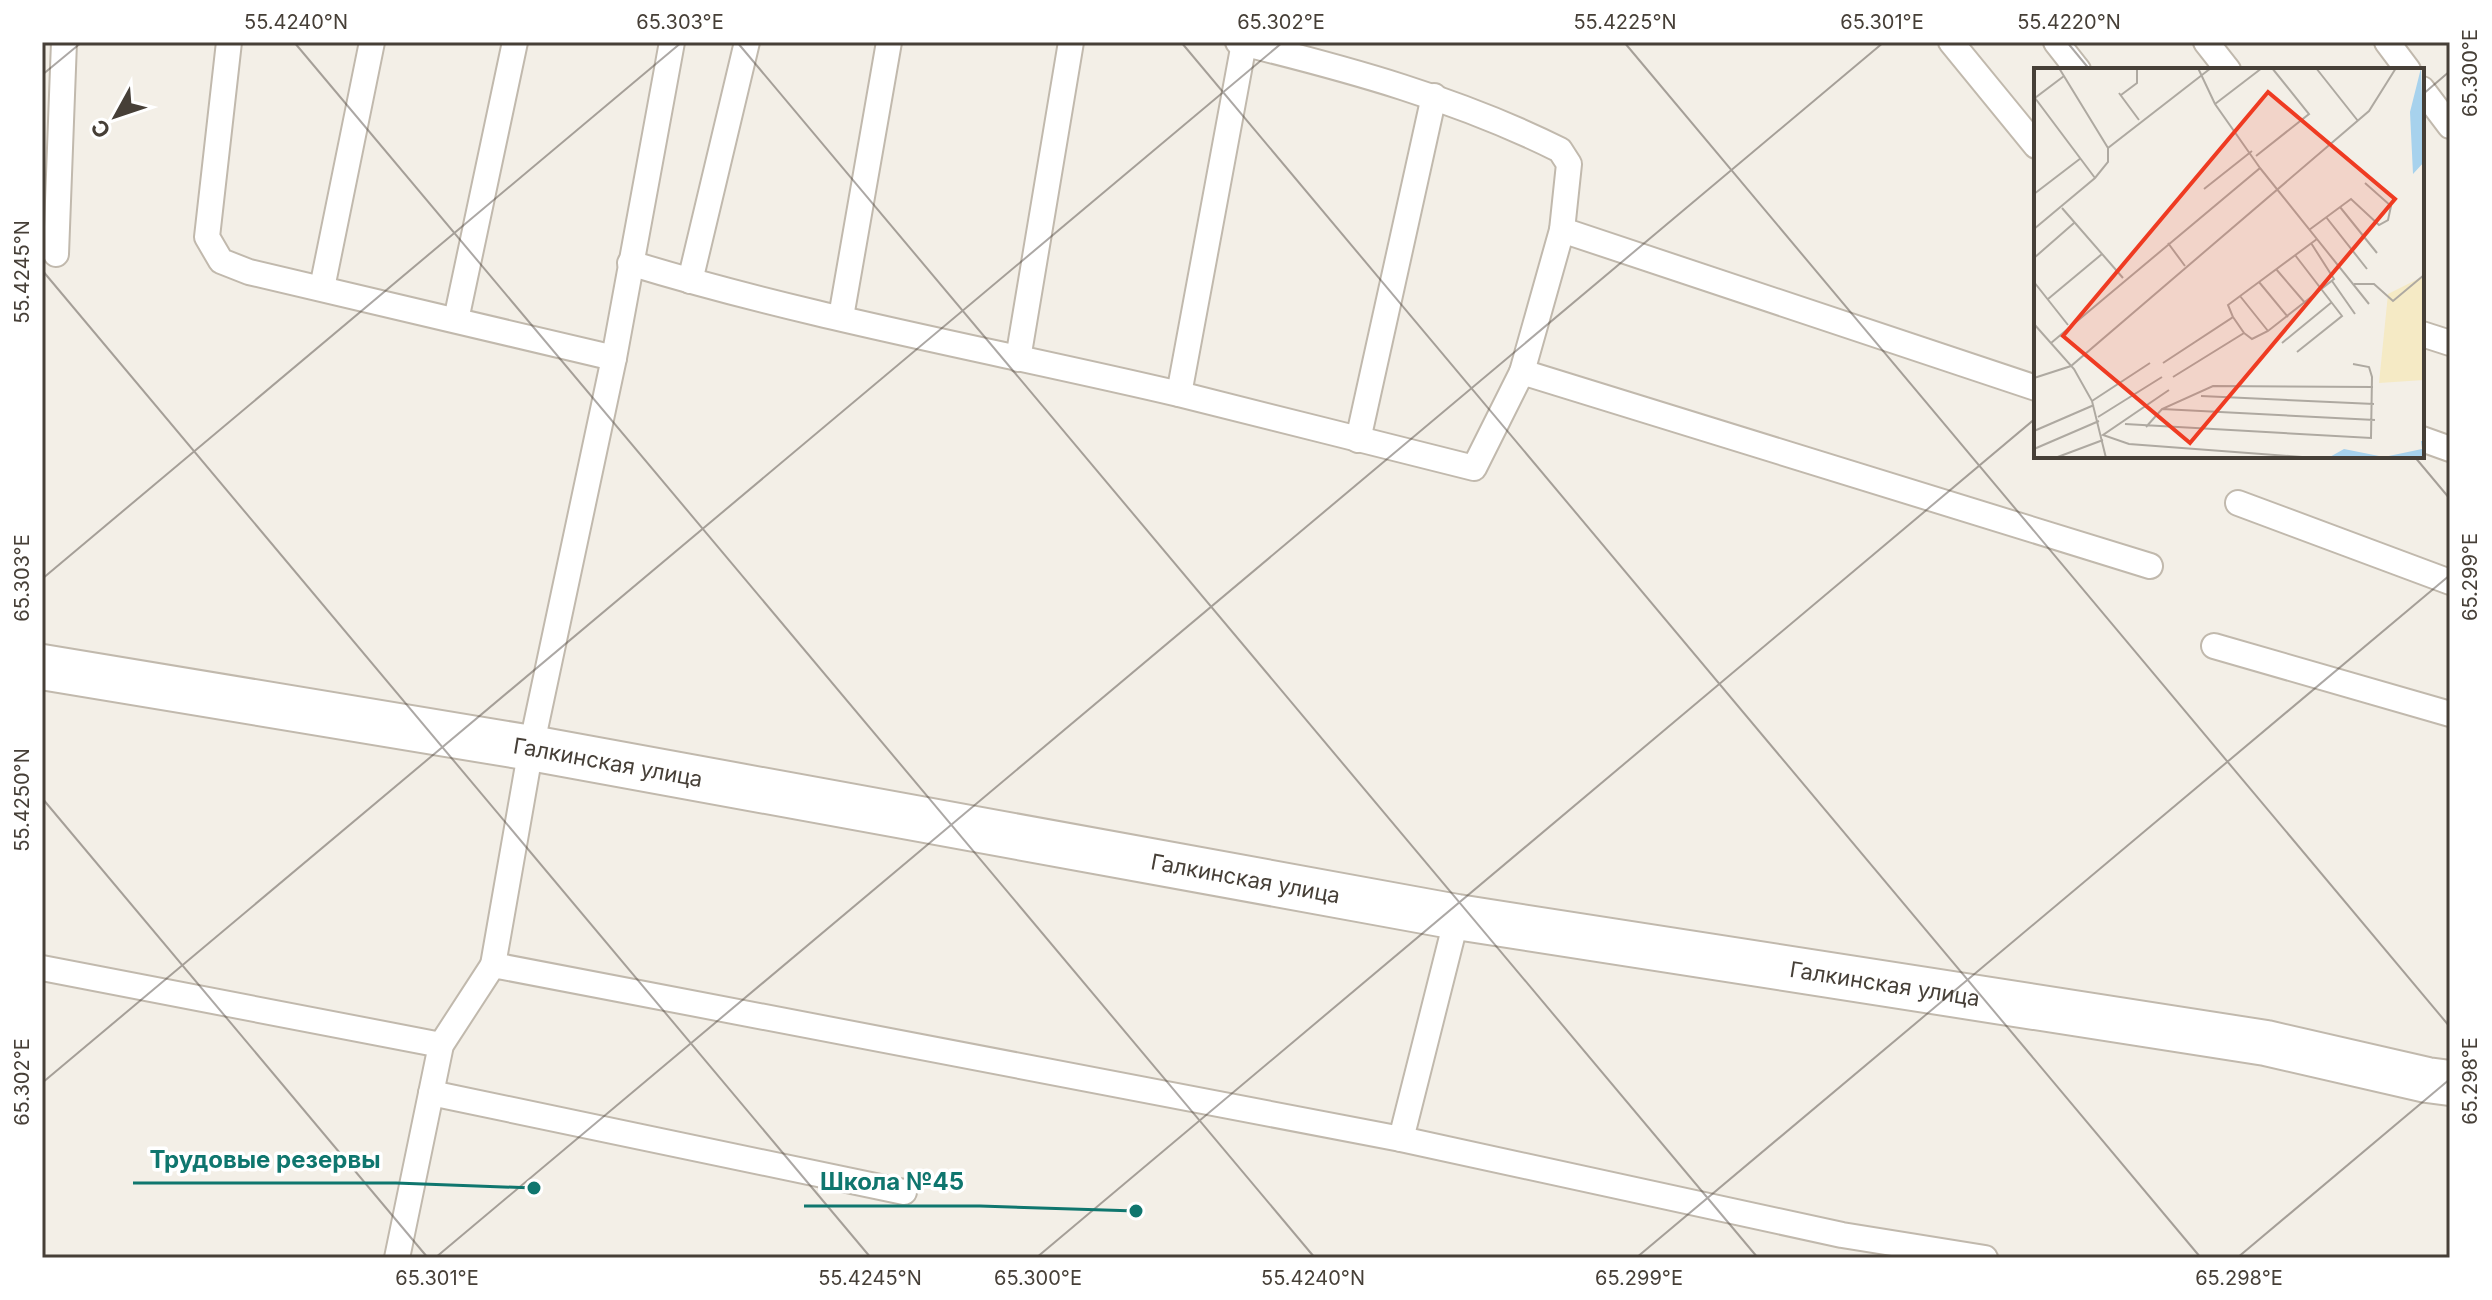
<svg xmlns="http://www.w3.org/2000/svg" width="2492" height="1300" font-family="Inter,sans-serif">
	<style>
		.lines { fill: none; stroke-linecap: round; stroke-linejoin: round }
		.lane-casing { stroke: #c1b9ad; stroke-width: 28 }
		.street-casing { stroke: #c1b9ad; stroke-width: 48 }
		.lane { stroke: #fff; stroke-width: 24 }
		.street { stroke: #fff; stroke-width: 44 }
		.ticks { fill: none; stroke: #463f37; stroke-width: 2; stroke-opacity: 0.45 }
		.labels { text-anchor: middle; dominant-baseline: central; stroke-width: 7; stroke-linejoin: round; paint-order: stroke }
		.street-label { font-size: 22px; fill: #463f37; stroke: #fff }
		.inset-road { fill: none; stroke: #aea9a1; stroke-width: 2 }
		.view { fill: #ef3b22; fill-opacity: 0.15; stroke: #ef3b22; stroke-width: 4 }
		.inset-edge { fill: none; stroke: #463f37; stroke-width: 4 }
		.leader { fill: none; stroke: #0f766e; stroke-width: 3 }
		.callout-dot { fill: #0f766e; stroke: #fff; stroke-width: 3 }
		.callout-label { font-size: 24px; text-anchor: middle; font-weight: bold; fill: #0f766e; stroke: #fff; stroke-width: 7; stroke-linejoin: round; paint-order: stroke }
		.neatline { fill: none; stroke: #463f37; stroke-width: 3 }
		.ticks-label { font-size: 20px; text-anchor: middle; fill: #463f37 }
	</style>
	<rect width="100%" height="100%" fill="#f3efe7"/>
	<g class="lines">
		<defs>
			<g id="lane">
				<polyline points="229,42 207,237 221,261 249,272 614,358"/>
				<path d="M 1238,42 C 1348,69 1458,99 1560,150 L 1569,164 L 1562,230"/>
				<polyline points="1951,42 2036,146"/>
				<polyline points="2056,42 2078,70"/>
				<polyline points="2206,42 2228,70"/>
				<polyline points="2387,42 2408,70"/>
				<polyline points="2422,89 2450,126"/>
				<polyline points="56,254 64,42"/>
				<path d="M 630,263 C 810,318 996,351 1179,394 C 1278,418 1375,444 1474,468 L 1522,372 L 2150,566"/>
				<polyline points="690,281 747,42"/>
				<polyline points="322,288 372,42"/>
				<polyline points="841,317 889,42"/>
				<polyline points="456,320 515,42"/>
				<polyline points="2422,334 2450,343"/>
				<polyline points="1018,359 1071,42"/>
				<polyline points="1522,372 1562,230 2036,388"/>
				<polyline points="1179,394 1244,43"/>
				<polyline points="2422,439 2450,449"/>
				<polyline points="1358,440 1434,96"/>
				<polyline points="2238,503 2450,582"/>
				<polyline points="2214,646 2450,714"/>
				<polyline points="493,965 531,748 614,358 672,42"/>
				<polyline points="42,968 441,1045"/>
				<polyline points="431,1093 904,1192"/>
				<polyline points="1401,1139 1457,917"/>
				<polyline points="397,1258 441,1045 493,965 1401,1139 1842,1235 1985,1258"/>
			</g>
			<g id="street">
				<path id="s1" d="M 42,667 L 531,748 L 1457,917 L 2266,1043 L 2427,1080 L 2450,1083"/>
			</g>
		</defs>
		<use href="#lane" class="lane-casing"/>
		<use href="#street" class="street-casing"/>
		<use href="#lane" class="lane"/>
		<use href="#street" class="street"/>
	</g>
	<path class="ticks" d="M 294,42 L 1315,1258M 737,42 L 1758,1258M 1181,42 L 2201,1258M 1624,42 L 2450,1027M 2067,42 L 2090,70M 42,75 L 82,42M 2422,95 L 2450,71M 42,270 L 871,1258M 2414,456 L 2450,499M 42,579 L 682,42M 42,798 L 428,1258M 42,1083 L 1283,42M 435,1258 L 1884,42M 1036,1258 L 2036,418M 1636,1258 L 2450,575M 2237,1258 L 2450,1079"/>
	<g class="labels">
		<g class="street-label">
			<text stroke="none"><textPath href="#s1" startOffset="574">Галкинская улица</textPath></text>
			<text stroke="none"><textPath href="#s1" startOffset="1222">Галкинская улица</textPath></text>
			<text stroke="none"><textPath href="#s1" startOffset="1870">Галкинская улица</textPath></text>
		</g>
	</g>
	<g transform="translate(2034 68)">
		<rect width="390" height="390" fill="#f3efe7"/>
		<path d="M 390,208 L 390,312 L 345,315 L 354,226 Z" fill="#f5eac5"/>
		<path d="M 387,0 L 390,94 L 379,106 L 376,44 ZM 387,373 L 390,373 L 390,390 L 294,390 L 310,381 L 350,389 L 388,381 Z" fill="#a7d2ed"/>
		<path class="inset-road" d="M 25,0 L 74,80M 282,0 L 324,53M 30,8 L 1,30 L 61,110M 85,25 L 105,52M 87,27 L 103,15 L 103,0M 181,36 L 228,0M 222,88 L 275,46 L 238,0M 226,100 L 335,236M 170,121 L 218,83M 0,126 L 47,90M 306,139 L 343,185M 28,140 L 89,210M 292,149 L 333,201M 0,161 L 61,110 L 74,94 L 74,80 L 177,0M 275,162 L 317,131 L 345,157 L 354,152 L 357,138 L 331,115M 134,175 L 151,198M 261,187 L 308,248 L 263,284M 0,190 L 40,155M 242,201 L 272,236M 298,213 L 321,246M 0,214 L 34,257M 225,214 L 254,249M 320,216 L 340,216 L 359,233 L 390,207M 206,228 L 234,263M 14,231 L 68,186M 0,256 L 40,301 L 58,333 L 72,390M 210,265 L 218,271 L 234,263 L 300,211 L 277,175M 17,275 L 226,100 L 181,36 L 164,0M 248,275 L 298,234M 129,295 L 199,249 L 194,237 L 283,171M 139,309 L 210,265 L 199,249M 0,310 L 37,298 L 335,43 L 362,0M 135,322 L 69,367 L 95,376 L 281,390M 167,328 L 340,336M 58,333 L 116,295M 128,341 L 341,352M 64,349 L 128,309M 91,356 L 337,370 L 338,309 L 335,299 L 319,296M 112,359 L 128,341 L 179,318 L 339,319M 0,363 L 60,337M 0,381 L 65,353M 21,390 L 69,372"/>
		<path class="view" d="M 234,24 L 361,131 L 156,375 L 29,268 Z"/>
		<rect width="390" height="390" class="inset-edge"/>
	</g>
	<path class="leader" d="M534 1188L396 1183H133M1136 1211L980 1206H804"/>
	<g class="callout-dot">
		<circle cx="534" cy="1188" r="8"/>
		<circle cx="1136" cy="1211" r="8"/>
	</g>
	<g class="callout-label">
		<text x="265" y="1168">Трудовые резервы</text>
		<text x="892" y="1190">Школа №45</text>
	</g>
	<rect width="2492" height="1300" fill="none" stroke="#ffffff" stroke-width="88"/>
	<g transform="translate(116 116) rotate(230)" stroke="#ffffff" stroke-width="6" paint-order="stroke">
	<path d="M0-6L14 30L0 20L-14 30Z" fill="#463f37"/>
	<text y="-12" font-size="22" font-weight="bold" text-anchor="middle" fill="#463f37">С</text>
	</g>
	<rect x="44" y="44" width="2404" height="1212" class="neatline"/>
	<g class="ticks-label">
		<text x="296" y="29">55.4240°N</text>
		<text x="680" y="29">65.303°E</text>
		<text x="1281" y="29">65.302°E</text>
		<text x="1625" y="29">55.4225°N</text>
		<text x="1882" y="29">65.301°E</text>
		<text x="2069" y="29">55.4220°N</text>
		<text transform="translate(2470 73) rotate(-90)" y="7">65.300°E</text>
		<text transform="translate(22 272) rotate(-90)" y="7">55.4245°N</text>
		<text transform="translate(2470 577) rotate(-90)" y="7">65.299°E</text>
		<text transform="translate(22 578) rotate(-90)" y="7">65.303°E</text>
		<text transform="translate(22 800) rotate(-90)" y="7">55.4250°N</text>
		<text transform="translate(2470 1081) rotate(-90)" y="7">65.298°E</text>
		<text transform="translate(22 1082) rotate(-90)" y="7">65.302°E</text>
		<text x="437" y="1285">65.301°E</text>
		<text x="870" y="1285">55.4245°N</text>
		<text x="1038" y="1285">65.300°E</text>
		<text x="1313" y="1285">55.4240°N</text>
		<text x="1639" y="1285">65.299°E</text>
		<text x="2239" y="1285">65.298°E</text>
	</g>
</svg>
